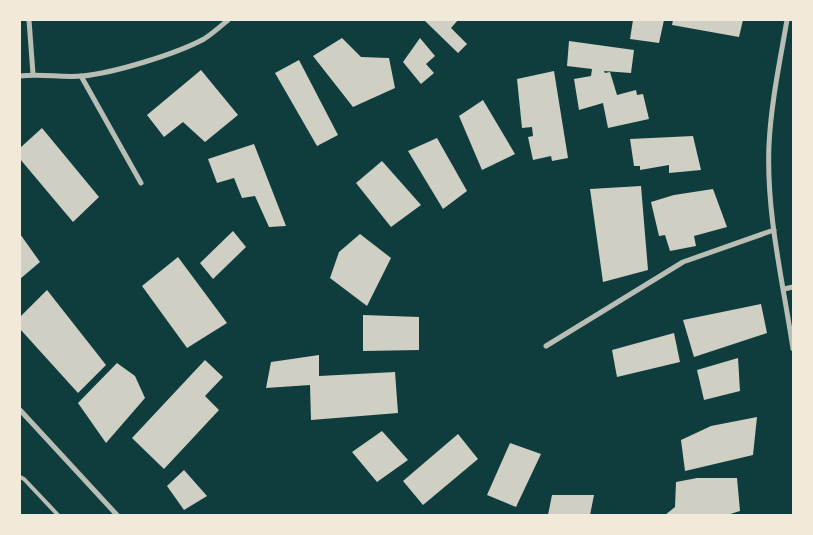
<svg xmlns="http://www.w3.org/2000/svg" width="813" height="535" font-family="'Alegreya Sans',sans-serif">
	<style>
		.building { fill: #cfcfc3 }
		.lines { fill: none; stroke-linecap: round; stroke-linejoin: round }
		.service { stroke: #b8beb3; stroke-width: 4 }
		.minor { stroke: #b8beb3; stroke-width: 5 }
	</style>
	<rect width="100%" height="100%" fill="#0f3d3e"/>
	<g class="building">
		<polygon points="424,20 458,20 451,28 467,44 458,53"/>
		<polygon points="633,20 664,20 659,43 630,39"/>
		<polygon points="673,20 743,20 739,37 672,25"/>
		<polygon points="342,38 361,57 389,58 395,88 353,107 313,56"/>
		<polygon points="420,38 435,56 426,64 434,73 421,84 403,62"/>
		<polygon points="569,41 634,50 631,73 604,71 605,73 610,72 617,95 636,90 637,95 643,94 649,119 608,128 603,103 579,110 574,79 591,76 592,69 567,66"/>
		<polygon points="299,60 338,135 317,146 275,73"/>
		<polygon points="201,70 238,115 205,142 183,122 164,137 147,115"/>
		<polygon points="554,71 568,158 552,161 551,156 533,160 528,137 533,136 532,127 522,128 517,79"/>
		<polygon points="483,100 515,154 482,170 459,116"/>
		<polygon points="42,128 99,197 73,222 20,159 20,148"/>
		<polygon points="693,136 701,170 669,173 669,165 640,170 640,166 634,166 630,139"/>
		<polygon points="437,138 467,191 443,209 408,151"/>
		<polygon points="254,144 286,226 269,227 255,196 242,198 234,178 217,183 208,159"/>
		<polygon points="382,161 421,205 391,227 356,183"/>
		<polygon points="641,186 648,270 603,282 590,189"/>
		<polygon points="713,189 727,227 694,236 696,246 670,251 665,235 659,236 651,202 674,195"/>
		<polygon points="233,231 246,247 213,279 200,263"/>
		<polygon points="20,234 40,262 20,279"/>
		<polygon points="360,234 391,258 367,306 330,278 339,252"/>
		<polygon points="178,257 227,323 187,348 142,286"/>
		<polygon points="47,290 106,365 78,393 20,329 20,317"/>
		<polygon points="761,304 767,333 694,357 683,320"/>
		<polygon points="363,315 419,317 419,350 363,351"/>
		<polygon points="674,333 680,362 617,377 612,350"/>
		<polygon points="319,355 319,376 395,372 398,413 311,420 310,385 266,388 271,362"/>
		<polygon points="738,358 740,391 704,400 697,370"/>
		<polygon points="205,360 223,377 205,396 219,410 164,469 132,438"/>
		<polygon points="117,363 135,376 145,398 106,443 78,403"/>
		<polygon points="757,417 753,455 685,471 681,440 711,426"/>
		<polygon points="382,431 408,460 377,482 352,452"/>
		<polygon points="458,434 478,459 423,505 403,481"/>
		<polygon points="510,443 541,454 516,507 487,495"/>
		<polygon points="184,470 207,496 184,510 167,486"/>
		<polygon points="697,478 737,478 740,511 727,515 665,515 675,507 676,482"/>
		<polygon points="552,495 594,495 590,515 548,515"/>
	</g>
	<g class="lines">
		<polyline class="service" points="20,477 24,479 58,515"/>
		<g class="minor">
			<polyline points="29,20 33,74"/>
			<path d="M 787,20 C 780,61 771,103 769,145 C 766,213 783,282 793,349"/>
			<path d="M 20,76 C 41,73 61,78 82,76 C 114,73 176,54 204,39 C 212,34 221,26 228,20"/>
			<polyline points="81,76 141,183"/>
			<polyline points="784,289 793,287"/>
			<polyline points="546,346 683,262 774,230"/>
			<polyline points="20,410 117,515"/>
		</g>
	</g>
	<rect width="813" height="535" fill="none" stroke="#f1e9da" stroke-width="42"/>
</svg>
